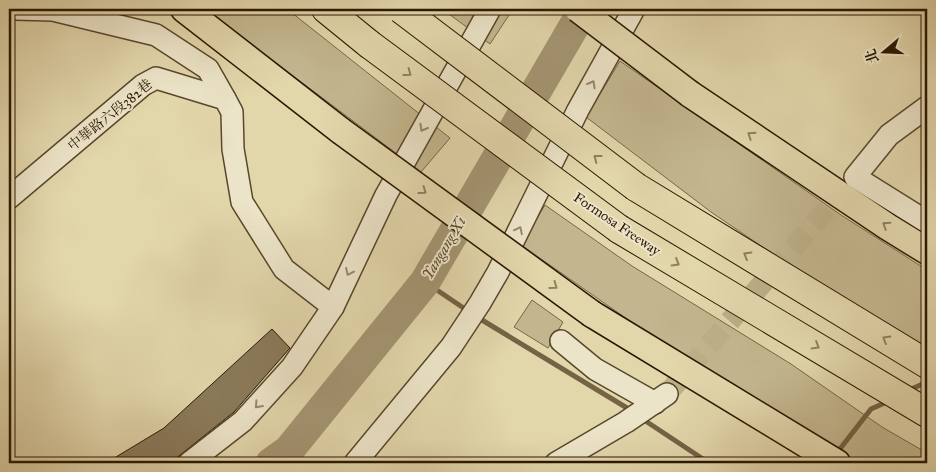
<svg xmlns="http://www.w3.org/2000/svg" width="936" height="472" font-family="'IM FELL Great Primer','Noto Serif TC',serif">
	<style>
		.green { fill: #c3b68e; stroke: #776648 }
		.lines { fill: none; stroke-linecap: round; stroke-linejoin: round }
		.stream { stroke: #746345; stroke-width: 5 }
		.river { stroke: #a49572; stroke-width: 31 }
		.building { fill: #8a7a5a; stroke: #2b1702 }
		.minor-tunnel { stroke: #bdb089; stroke-width: 21; stroke-dasharray: 21 11; stroke-linecap: butt }
		.minor-casing { stroke: #59472c; stroke-width: 24 }
		.major-casing { stroke: #2b1702; stroke-width: 29 }
		.highway-casing { stroke: #2b1702; stroke-width: 30 }
		.path { stroke: #2b1702; stroke-width: 3; stroke-dasharray: 1 2.5; stroke-linecap: butt }
		.minor { stroke: #ece4c8; stroke-width: 21 }
		.major { stroke: #e2d6ab; stroke-width: 26 }
		.highway { stroke: #e2d6ab; stroke-width: 28 }
		.major-bridge-casing { stroke: #2b1702; stroke-width: 29; stroke-linecap: butt }
		.highway-bridge-casing { stroke: #2b1702; stroke-width: 30; stroke-linecap: butt }
		.major-bridge { stroke: #e2d6ab; stroke-width: 26 }
		.highway-bridge { stroke: #e2d6ab; stroke-width: 28 }
		.oneway { stroke: #90805f }
		.oneway2 { stroke: #95886f }
		.labels { text-anchor: middle; dominant-baseline: central; stroke-width: 4; stroke-linejoin: round; paint-order: stroke }
		.street-label { font-size: 14px; fill: #2b1702; stroke: #ece4c8 }
		.water-label { font-size: 15px; font-style: italic; fill: #5b492f; stroke: #ece4c8 }
	</style>
	<rect width="100%" height="100%" fill="#e2d6ab"/>
	<filter id="stains"><feTurbulence type="fractalNoise" baseFrequency=".004" numOctaves="4"/><feColorMatrix values="0 0 0 0 .2 0 0 0 0 .09 0 0 0 0 .02 0 0 0 .5 -.17"/></filter>
	<radialGradient id="worn" r=".72"><stop offset=".6" stop-color="#630" stop-opacity="0"/><stop offset="1" stop-color="#630" stop-opacity=".3"/></radialGradient>
	<g class="green">
		<polygon points="204,9 287,9 450,138 421,172"/>
		<polygon points="442,9 513,9 490,44"/>
		<polygon points="620,61 841,215 927,270 927,347 792,267 711,212 586,117"/>
		<polygon points="545,205 632,266 791,364 882,427 927,453 927,463 855,463 663,344 521,245"/>
		<polygon points="532,300 563,322 548,348 514,327"/>
	</g>
	<g class="lines">
		<g class="stream">
			<polyline points="425,282 468,311"/>
			<polyline points="477,317 632,411"/>
			<polyline points="907,391 927,382"/>
			<polyline points="641,418 709,463"/>
			<polyline points="836,454 871,409 889,401"/>
		</g>
		<polyline class="river" points="271,463 289,450 425,282 584,9"/>
	</g>
	<polygon class="building" points="272,329 290,348 234,412 170,463 106,463 164,428"/>
	<g class="lines">
		<polyline class="minor-tunnel" points="667,394 850,182"/>
		<defs>
			<g id="minor">
				<polyline points="15,9 53,10 156,35 208,69 225,99"/>
				<polyline points="927,107 889,135 855,177 927,222"/>
				<polyline points="9,198 143,85 156,78 225,99 232,112 233,149 242,202 284,269 333,307"/>
				<polyline points="561,341 595,369 655,403"/>
				<polyline points="189,463 243,421 292,367 333,307 386,195 490,9"/>
				<polyline points="355,463 451,347 480,303 498,272 578,110 634,9"/>
				<polyline points="556,463 626,422 667,394"/>
			</g>
			<g id="major">
				<polyline points="184,9 341,131"/>
				<polyline points="690,94 888,227 927,251"/>
				<polyline points="592,314 837,463"/>
			</g>
			<g id="highway">
				<polyline points="326,9 369,44"/>
				<polyline points="636,187 927,364"/>
				<polyline points="619,229 927,413"/>
			</g>
		</defs>
		<use href="#minor" class="minor-casing"/>
		<use href="#major" class="major-casing"/>
		<use href="#highway" class="highway-casing"/>
		<polyline class="path" points="927,58 927,66"/>
		<use href="#minor" class="minor"/>
		<use href="#major" class="major"/>
		<use href="#highway" class="highway"/>
		<defs>
			<g id="major-bridge">
				<polyline points="578,9 690,94"/>
				<polyline points="341,131 592,314"/>
			</g>
			<g id="highway-bridge">
				<polyline points="401,9 636,187"/>
				<polyline points="369,44 619,229"/>
			</g>
		</defs>
		<use href="#major-bridge" class="major-bridge-casing"/>
		<use href="#highway-bridge" class="highway-bridge-casing"/>
		<use href="#major-bridge" class="major-bridge"/>
		<use href="#highway-bridge" class="highway-bridge"/>
	</g>
	<defs><path id="oneway-chevron" d="M-2-3.5L2.5 0L-2 3.5" fill="none" stroke-width="1.6" stroke-linecap="round" stroke-linejoin="round" transform="scale(1.25)"/></defs>
	<g class="oneway">
		<use href="#oneway-chevron" transform="translate(408 73) rotate(36)"/>
		<use href="#oneway-chevron" transform="translate(751 135) rotate(-146)"/>
		<use href="#oneway-chevron" transform="translate(597 158) rotate(-143)"/>
		<use href="#oneway-chevron" transform="translate(423 191) rotate(36)"/>
		<use href="#oneway-chevron" transform="translate(886 225) rotate(-147)"/>
		<use href="#oneway-chevron" transform="translate(747 255) rotate(-149)"/>
		<use href="#oneway-chevron" transform="translate(676 263) rotate(31)"/>
		<use href="#oneway-chevron" transform="translate(554 286) rotate(36)"/>
		<use href="#oneway-chevron" transform="translate(886 339) rotate(-149)"/>
		<use href="#oneway-chevron" transform="translate(816 346) rotate(31)"/>
	</g>
	<g class="oneway2">
		<use href="#oneway-chevron" transform="translate(592 84) rotate(-61)"/>
		<use href="#oneway-chevron" transform="translate(423 128) rotate(119)"/>
		<use href="#oneway-chevron" transform="translate(519 230) rotate(-64)"/>
		<use href="#oneway-chevron" transform="translate(349 272) rotate(115)"/>
		<use href="#oneway-chevron" transform="translate(258 405) rotate(132)"/>
	</g>
	<g class="labels">
		<g class="street-label">
			<text transform="translate(110 115) rotate(-39)">中華路六段382巷</text>
			<text transform="translate(617 224) rotate(34)">Formosa Freeway</text>
		</g>
		<g class="water-label">
			<text transform="translate(444 248) rotate(-59)">Yangang Xi</text>
		</g>
	</g>
	<rect width="936" height="472" fill="none" stroke="#e2d6ab" stroke-width="30"/>
	<rect x="10" y="10" width="916" height="452" fill="none" stroke="#2b1702" stroke-width="2.5"/>
	<rect x="15" y="15" width="906" height="442" fill="none" stroke="#2b1702"/>
	<g transform="translate(884 52) rotate(251)" stroke="#ece4c8" stroke-width="4" paint-order="stroke">
	<path d="M0-4L9 19L0 12L-9 19Z" fill="#2b1702"/>
	<text y="-8" font-size="14" font-weight="bold" text-anchor="middle" fill="#2b1702">北</text>
	</g>
	<rect width="100%" height="100%" filter="url(#stains)"/>
	<rect width="100%" height="100%" fill="url(#worn)"/>
</svg>
